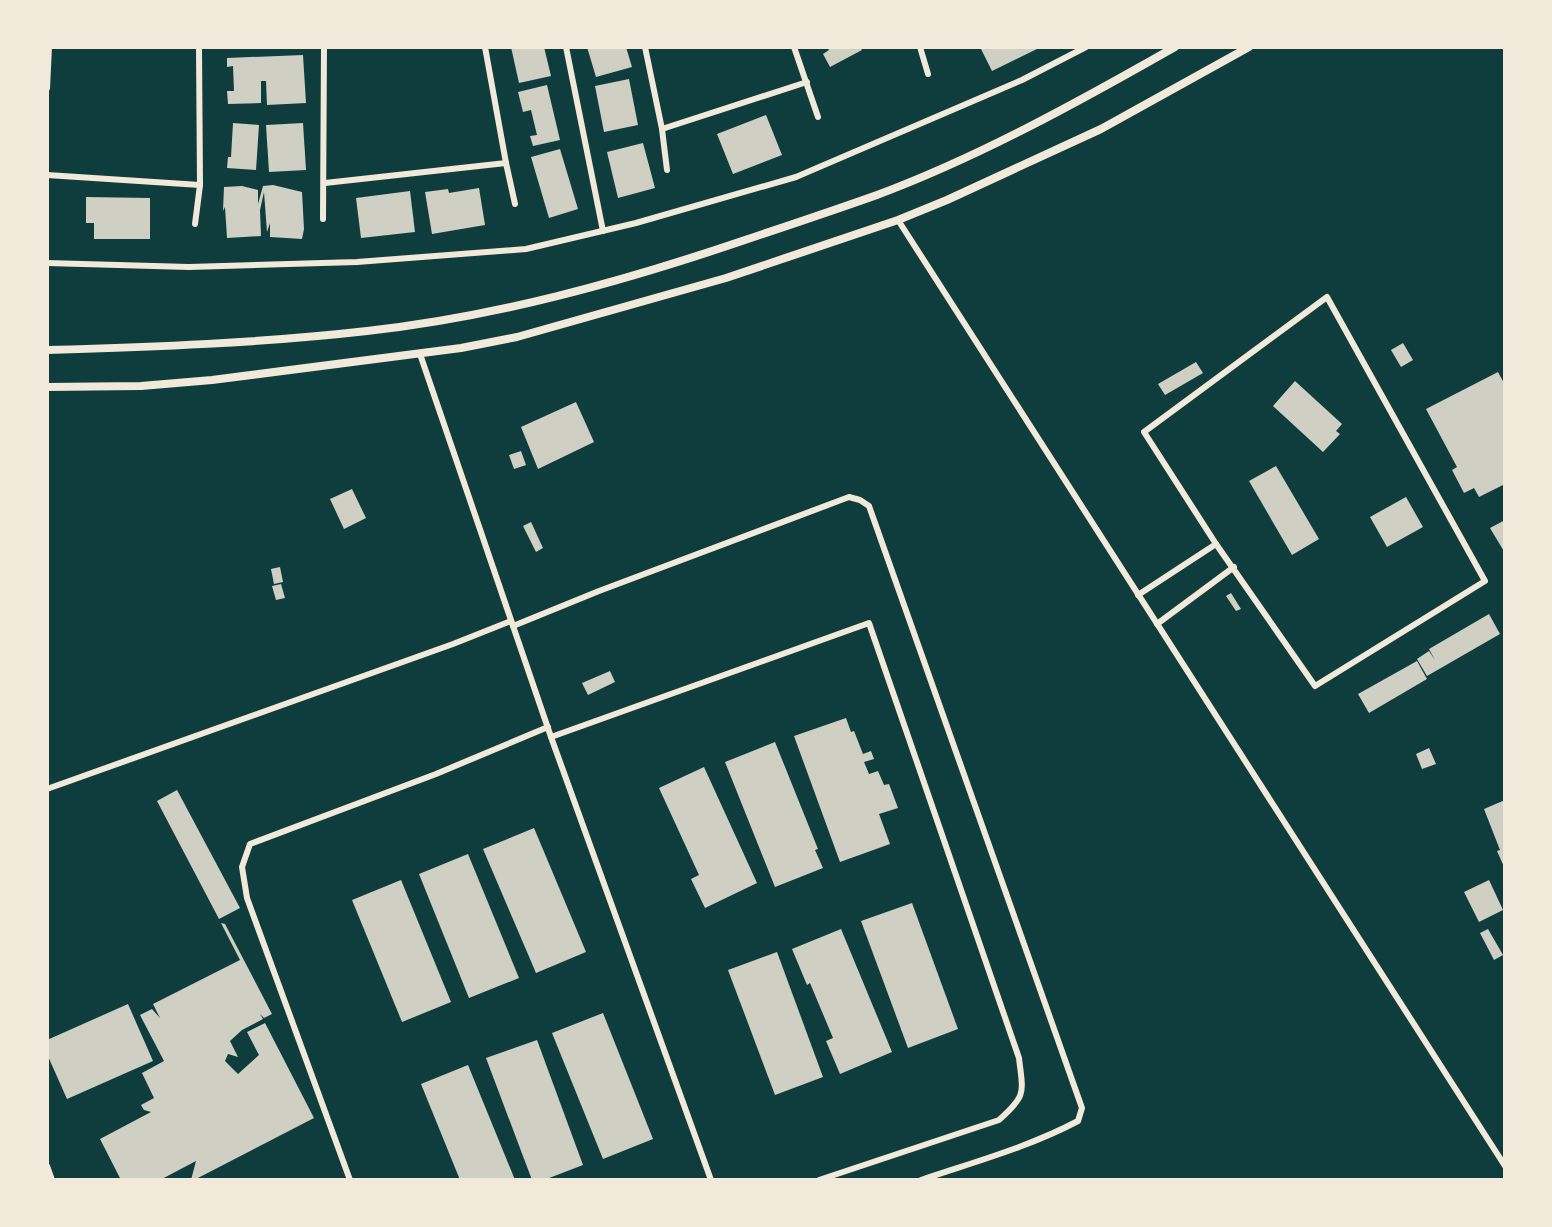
<svg xmlns="http://www.w3.org/2000/svg" width="1552" height="1227" font-family="Roboto,sans-serif">
	<style>
		.building { fill: #cfcfc3 }
		.lines { fill: none; stroke-linecap: round; stroke-linejoin: round }
		.minor { stroke: #f1e9da; stroke-width: 6 }
		.tertiary { stroke: #f1e9da; stroke-width: 8 }
	</style>
	<rect width="100%" height="100%" fill="#0f3d3e"/>
	<g class="building">
		<polygon points="511,47 544,47 551,76 519,83"/>
		<polygon points="587,47 626,47 632,67 596,77"/>
		<polygon points="827,47 860,47 862,50 830,67 823,54 829,50"/>
		<polygon points="980,47 1041,47 992,71"/>
		<polygon points="303,55 306,103 267,105 266,81 261,81 261,103 228,104 227,91 234,91 233,66 227,67 227,58"/>
		<polygon points="629,79 638,125 604,132 595,86"/>
		<polygon points="547,85 560,140 533,146 530,136 537,135 531,110 523,112 518,92"/>
		<polygon points="766,115 782,155 733,174 717,134"/>
		<polygon points="233,123 259,125 256,170 227,168 228,157 231,157"/>
		<polygon points="303,123 306,170 269,172 266,125"/>
		<polygon points="643,143 655,188 618,198 607,152"/>
		<polygon points="560,149 578,209 549,218 531,157"/>
		<polygon points="273,185 302,192 304,229 302,239 270,237 270,223 267,232 264,192 260,210 261,236 227,238 225,207 223,211 224,187 242,186 258,190 258,204 263,186"/>
		<polygon points="479,188 485,225 432,234 425,192 448,189 449,193"/>
		<polygon points="410,191 415,232 361,238 356,198"/>
		<polygon points="86,197 150,198 150,239 94,239 94,223 86,223"/>
		<polygon points="1403,343 1413,360 1401,367 1391,350"/>
		<polygon points="1196,362 1203,373 1165,395 1158,384"/>
		<polygon points="1498,372 1505,385 1505,484 1479,497 1474,488 1464,493 1452,470 1457,467 1426,409"/>
		<polygon points="1295,381 1342,424 1336,431 1340,434 1323,452 1273,406"/>
		<polygon points="576,402 594,442 538,469 521,427"/>
		<polygon points="521,451 526,465 514,469 509,455"/>
		<polygon points="1276,466 1319,539 1292,555 1249,481"/>
		<polygon points="352,489 366,518 344,529 330,499"/>
		<polygon points="1406,497 1423,527 1387,547 1370,517"/>
		<polygon points="1505,520 1505,553 1490,528"/>
		<polygon points="531,522 543,548 536,552 523,526"/>
		<polygon points="280,567 283,582 274,584 271,569"/>
		<polygon points="281,584 285,598 276,600 272,586"/>
		<polygon points="1231,593 1241,609 1236,611 1226,596"/>
		<polygon points="1489,614 1500,634 1427,676 1417,659 1429,651 1435,660 1429,649"/>
		<polygon points="1417,661 1427,679 1369,713 1358,694"/>
		<polygon points="610,671 615,682 588,695 582,683"/>
		<polygon points="846,718 851,732 854,731 863,754 871,751 874,759 864,762 869,774 878,771 884,785 889,784 898,808 879,814 890,844 840,862 794,736"/>
		<polygon points="775,742 818,849 815,850 823,868 775,887 725,762"/>
		<polygon points="1429,748 1436,764 1422,769 1416,754"/>
		<polygon points="704,767 757,883 705,908 691,879 699,875 659,788"/>
		<polygon points="177,790 240,908 219,919 157,801"/>
		<polygon points="1505,800 1505,869 1497,851 1500,850 1484,809"/>
		<polygon points="534,828 586,952 536,973 483,849"/>
		<polygon points="468,854 519,978 469,998 419,874"/>
		<polygon points="401,880 451,1002 402,1022 352,900"/>
		<polygon points="1489,880 1503,910 1479,922 1464,892"/>
		<polygon points="912,903 958,1029 908,1048 861,921"/>
		<polygon points="221,923 225,924 272,1014 264,1018 260,1014 263,1019 242,1030 230,1041 238,1057 228,1054 225,1061 238,1074 259,1055 247,1032 265,1023 314,1118 194,1180 191,1180 196,1161 160,1180 121,1180 100,1139 151,1112 144,1110 141,1105 154,1098 142,1073 164,1061 140,1015 152,1009 160,1018 153,1004 240,960"/>
		<polygon points="841,929 892,1052 840,1074 826,1041 833,1038 810,983 807,985 792,949"/>
		<polygon points="1488,929 1503,955 1494,960 1480,933"/>
		<polygon points="777,952 823,1077 775,1095 728,970"/>
		<polygon points="128,1004 153,1061 67,1099 47,1054 47,1040"/>
		<polygon points="603,1013 653,1139 603,1159 552,1033"/>
		<polygon points="537,1040 583,1165 544,1180 532,1180 486,1058"/>
		<polygon points="468,1065 515,1180 460,1180 421,1084"/>
	</g>
	<g class="lines">
		<g class="minor">
			<polyline points="566,47 603,231"/>
			<polyline points="645,47 662,129 667,170"/>
			<polyline points="794,47 818,117"/>
			<polyline points="920,47 928,74"/>
			<polyline points="47,88 49,47"/>
			<polyline points="662,129 807,82"/>
			<polyline points="506,163 515,204"/>
			<polyline points="47,175 200,185"/>
			<polyline points="325,183 506,163 485,47"/>
			<polyline points="323,219 324,47"/>
			<polyline points="898,220 1505,1166"/>
			<polyline points="195,224 200,185 199,47"/>
			<polyline points="47,263 189,267 357,262 526,249 636,223 796,177 1022,80 1086,47"/>
			<polygon points="1327,297 1485,581 1315,686 1216,544 1144,432"/>
			<polyline points="420,354 551,737 711,1180"/>
			<polyline points="1138,595 1216,544"/>
			<polyline points="1157,624 1234,567"/>
			<path d="M 513,626 L 599,591 L 849,497 L 860,500 L 869,506 L 1082,1108 L 1078,1121 C 1029,1147 974,1162 921,1180"/>
			<path d="M 551,737 L 869,623 L 1019,1058 C 1023,1093 1027,1095 999,1120 L 819,1180"/>
			<polyline points="47,789 453,644 511,621"/>
			<polyline points="47,1166 52,1180"/>
			<polyline points="350,1180 247,898 242,867 250,844 436,774 548,727"/>
		</g>
		<g class="tertiary">
			<path d="M 47,350 C 154,347 261,343 367,331 C 495,317 621,282 742,241 C 787,226 832,211 877,195 C 979,157 1080,101 1175,47"/>
			<polyline points="47,387 141,386 212,380 461,348 517,337 726,278 898,220 947,200 1101,129 1249,47"/>
		</g>
	</g>
	<rect width="1552" height="1227" fill="none" stroke="#f1e9da" stroke-width="98"/>
</svg>
